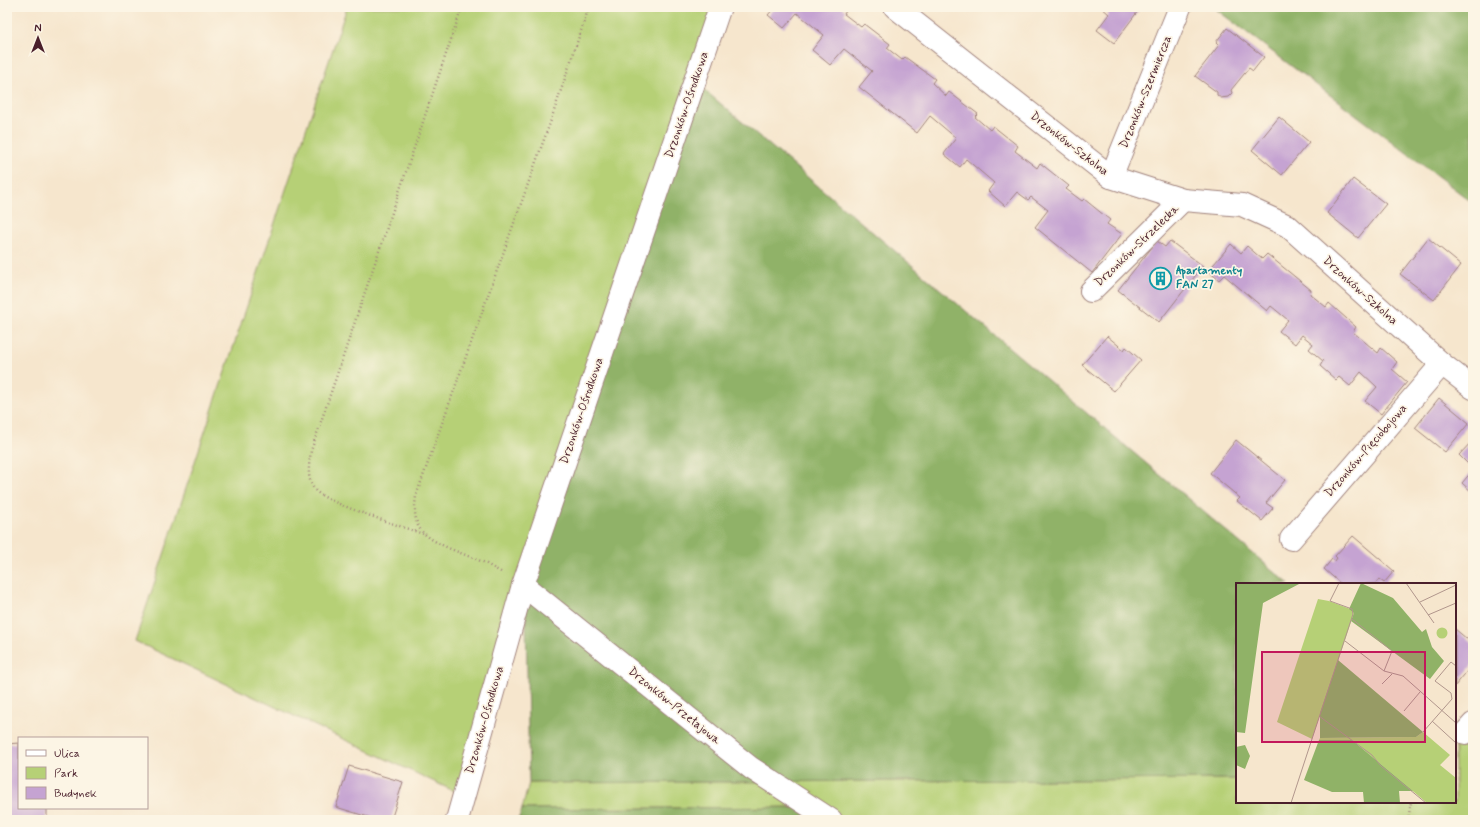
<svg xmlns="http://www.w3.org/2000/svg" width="1480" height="827" font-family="Mynerve,sans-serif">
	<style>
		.green { fill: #b6d076; stroke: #807850 }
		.forest { fill: #90b267; stroke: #6d6849 }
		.building { fill: #c5a3d2 }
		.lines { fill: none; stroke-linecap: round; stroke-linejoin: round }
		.street-casing { stroke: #a0827c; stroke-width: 24 }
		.path { stroke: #a0827c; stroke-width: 2.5; stroke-dasharray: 1 3; stroke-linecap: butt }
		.street { stroke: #fff; stroke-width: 22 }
		.labels { text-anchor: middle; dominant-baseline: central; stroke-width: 3.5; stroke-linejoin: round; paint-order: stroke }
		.street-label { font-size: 12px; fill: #4a1f2b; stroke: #fcf5e5 }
		.culture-label { font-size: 12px; font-weight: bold; fill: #0d838f; stroke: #fcf5e5; text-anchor: start }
		.inset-road { fill: none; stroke: #b1968c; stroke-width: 1 }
		.view { fill: #c2185b; fill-opacity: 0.15; stroke: #c2185b; stroke-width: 2 }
		.inset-edge { fill: none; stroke: #4a1f2b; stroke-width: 2 }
	</style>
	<rect width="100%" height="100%" fill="#fcf5e5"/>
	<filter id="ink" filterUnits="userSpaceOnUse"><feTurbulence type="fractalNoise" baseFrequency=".025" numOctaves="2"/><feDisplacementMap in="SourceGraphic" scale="8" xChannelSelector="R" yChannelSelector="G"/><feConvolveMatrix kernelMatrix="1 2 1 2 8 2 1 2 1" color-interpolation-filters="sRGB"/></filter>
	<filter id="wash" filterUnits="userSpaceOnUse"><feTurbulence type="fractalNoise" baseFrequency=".012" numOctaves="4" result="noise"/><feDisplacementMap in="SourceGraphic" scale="16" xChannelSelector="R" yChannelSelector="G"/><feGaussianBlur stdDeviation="0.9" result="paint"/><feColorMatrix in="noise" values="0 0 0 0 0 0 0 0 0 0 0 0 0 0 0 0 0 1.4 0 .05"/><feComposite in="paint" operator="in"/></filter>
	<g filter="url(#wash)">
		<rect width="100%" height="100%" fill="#f6e6cd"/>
		<g class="green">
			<polygon points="347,7 714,7 458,793 135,641"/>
			<polygon points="1455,737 1473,739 1473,820 833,820 816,807 522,809 529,783 1237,779 1237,802 1455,802"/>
		</g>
		<g class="forest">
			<polygon points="1213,7 1473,7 1473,203 1452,187"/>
			<polygon points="689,77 1289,584 1237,584 1237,779 529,783 525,563"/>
			<polygon points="816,807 833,820 518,820 522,809"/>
		</g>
		<g id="blocks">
			<g class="building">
				<polygon points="775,7 842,7 846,11 844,14 861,27 864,24 890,44 887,48 902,60 905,57 935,79 932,83 946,96 949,92 978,114 975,117 990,130 993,126 1018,146 1015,151 1037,168 1040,163 1069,186 1066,189 1082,201 1084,199 1110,220 1107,224 1122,234 1092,273 1035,227 1048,210 1031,197 1028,200 1017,192 1005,206 988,191 994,183 966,159 960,167 944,154 956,138 930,116 917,133 859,87 872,71 844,49 830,65 812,50 824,35 797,13 784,28 768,15"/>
				<polygon points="1101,7 1141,7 1114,43 1097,30 1109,14"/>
				<polygon points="1227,28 1264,57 1253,71 1249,68 1231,90 1232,93 1228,97 1221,98 1217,95 1217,92 1195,76 1219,45 1216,42"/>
				<polygon points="1279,117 1309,142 1282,175 1252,150"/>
				<polygon points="1353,179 1386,204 1358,238 1327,213"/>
				<polygon points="1428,238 1461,265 1434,300 1400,274"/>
				<polygon points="1157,241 1165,247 1170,241 1203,266 1159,322 1118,290"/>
				<polygon points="1231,244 1241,253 1247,246 1262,259 1267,254 1311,290 1310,294 1326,307 1329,303 1356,327 1353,332 1378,353 1381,348 1397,362 1392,369 1407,382 1381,414 1365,401 1377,387 1361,372 1350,386 1339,377 1336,380 1320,366 1323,361 1309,349 1313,344 1302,335 1295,344 1279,331 1288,320 1271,306 1267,311 1224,275 1219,280 1208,271"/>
				<polygon points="1107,336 1124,350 1126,347 1141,360 1114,391 1082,365"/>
				<polygon points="1439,398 1469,423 1445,452 1415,428"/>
				<polygon points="1236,440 1285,480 1266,503 1273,508 1262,521 1237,501 1240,498 1210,473"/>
				<polygon points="1473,440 1473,469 1459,455"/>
				<polygon points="1473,470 1473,493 1462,483"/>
				<polygon points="1353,536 1394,571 1384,583 1379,579 1375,584 1341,584 1324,569 1332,559 1335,561 1337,558 1335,556"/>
				<polygon points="1455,629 1473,644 1473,664 1455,686"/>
				<polygon points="19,743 19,808 47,808 47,820 7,820 7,744"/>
				<polygon points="349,766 403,782 391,820 378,820 336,807"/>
			</g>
		</g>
	</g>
	<g filter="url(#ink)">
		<use href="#blocks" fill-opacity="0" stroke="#a0827c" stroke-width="1"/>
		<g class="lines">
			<defs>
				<g id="street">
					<polyline points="895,7 1111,177 1183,200 1242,205 1288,226 1442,364 1473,388"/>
					<polyline points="1111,177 1180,7"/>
					<polyline points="1091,291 1183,200"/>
					<polyline points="1291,539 1442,364"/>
					<polyline points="523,585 751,768 831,820"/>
					<polyline points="1465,733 1473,724"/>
					<polyline points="457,820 523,585 720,7"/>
				</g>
			</defs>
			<use href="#street" class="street-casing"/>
			<g class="path">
				<path d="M 423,534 C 404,527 323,502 315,490 C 306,478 309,465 311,451 L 462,7"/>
				<path d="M 501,572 C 495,569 490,566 485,563 C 467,554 423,543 417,523 C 414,514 415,505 416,496 L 551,120 L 589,7"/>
				<polyline points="1408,820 1411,802"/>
			</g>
			<use href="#street" class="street"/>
		</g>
	</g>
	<defs>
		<symbol id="building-ring" viewBox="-11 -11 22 22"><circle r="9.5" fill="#fcf5e5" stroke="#0f9aa8" stroke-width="1.5"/><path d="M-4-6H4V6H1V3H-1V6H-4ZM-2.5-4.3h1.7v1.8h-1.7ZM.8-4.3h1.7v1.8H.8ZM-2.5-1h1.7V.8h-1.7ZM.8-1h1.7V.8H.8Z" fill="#0f9aa8"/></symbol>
	</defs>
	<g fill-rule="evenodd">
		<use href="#building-ring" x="1148" y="266" width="25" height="25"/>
	</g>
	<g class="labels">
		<g class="street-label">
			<text transform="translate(1146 92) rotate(-68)">Drzonków-Szermiercza</text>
			<text transform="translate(687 105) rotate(-71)">Drzonków-Ośrodkowa</text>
			<text transform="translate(1069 144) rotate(38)">Drzonków-Szkolna</text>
			<text transform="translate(1137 246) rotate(-44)">Drzonków-Strzelecka</text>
			<text transform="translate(1360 291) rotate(42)">Drzonków-Szkolna</text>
			<text transform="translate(582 411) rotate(-71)">Drzonków-Ośrodkowa</text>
			<text transform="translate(1366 451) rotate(-49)">Drzonków-Pięciobojowa</text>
			<text transform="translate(674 706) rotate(39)">Drzonków-Przełajowa</text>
			<text transform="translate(485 720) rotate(-74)">Drzonków-Ośrodkowa</text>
		</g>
		<g class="culture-label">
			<text x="1176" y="271">Apartamenty<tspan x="1176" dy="14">FAN 27</tspan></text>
		</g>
	</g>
	<g transform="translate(1236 583)">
		<rect width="220" height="220" fill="#f6e6cd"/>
		<path d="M 82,16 L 93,18 L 117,27 L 118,30 L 76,156 L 41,139 ZM200.5 50a5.5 5.5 0 1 1 11 0a5.5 5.5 0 1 1-11 0ZM 187,149 L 214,172 L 204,182 L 220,195 L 220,220 L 191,220 L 116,157 L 83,157 L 84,155 L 180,154 Z" fill="#b6d076"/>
		<path d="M 0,0 L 65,0 L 27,20 L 9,150 L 0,149 ZM 125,0 L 157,15 L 186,49 L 190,46 L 196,64 L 208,78 L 194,96 L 115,38 L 118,30 L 113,26 ZM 102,77 L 187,149 L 180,154 L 84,155 L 84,130 ZM 83,157 L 116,157 L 177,208 L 163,208 L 164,220 L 128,220 L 127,209 L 96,209 L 68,197 ZM 9,162 L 14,173 L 9,186 L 0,182 L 0,164 Z" fill="#90b267"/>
		<path class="inset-road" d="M 170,0 L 198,40M 184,19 L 220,2M 192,32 L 220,20M 116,36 L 156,68 L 148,88M 109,58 L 148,88 L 167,93 L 220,140M 146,101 L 156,91M 168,128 L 184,109M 83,133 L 136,172 L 145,183 L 190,220M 196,138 L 220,160M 187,149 L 216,116 L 215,110 L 199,98 L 215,79 L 220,83M 55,220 L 117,31 L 116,26 L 94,18 L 103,0"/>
		<path class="view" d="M 26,69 L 189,69 L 189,159 L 26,159 Z"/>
		<rect width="220" height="220" class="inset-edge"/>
	</g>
	<rect width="1480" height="827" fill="none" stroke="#fcf5e5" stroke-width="24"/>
	<rect x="18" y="737" width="130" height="72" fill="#fcf5e5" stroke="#b59f9b"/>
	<rect x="26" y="750" width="20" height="6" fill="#ffffff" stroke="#b59f9b"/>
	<text x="54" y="757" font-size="12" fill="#4a1f2b">Ulica</text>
	<rect x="26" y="767" width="20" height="12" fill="#b6d076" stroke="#b59f9b"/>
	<text x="54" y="777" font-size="12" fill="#4a1f2b">Park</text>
	<rect x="26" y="787" width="20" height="12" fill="#c5a3d2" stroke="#b59f9b"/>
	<text x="54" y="797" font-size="12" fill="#4a1f2b">Budynek</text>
	<g transform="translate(38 38)" stroke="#fcf5e5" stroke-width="3" paint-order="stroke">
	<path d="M0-3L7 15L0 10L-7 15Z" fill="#4a1f2b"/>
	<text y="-6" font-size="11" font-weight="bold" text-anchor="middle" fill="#4a1f2b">N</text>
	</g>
</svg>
